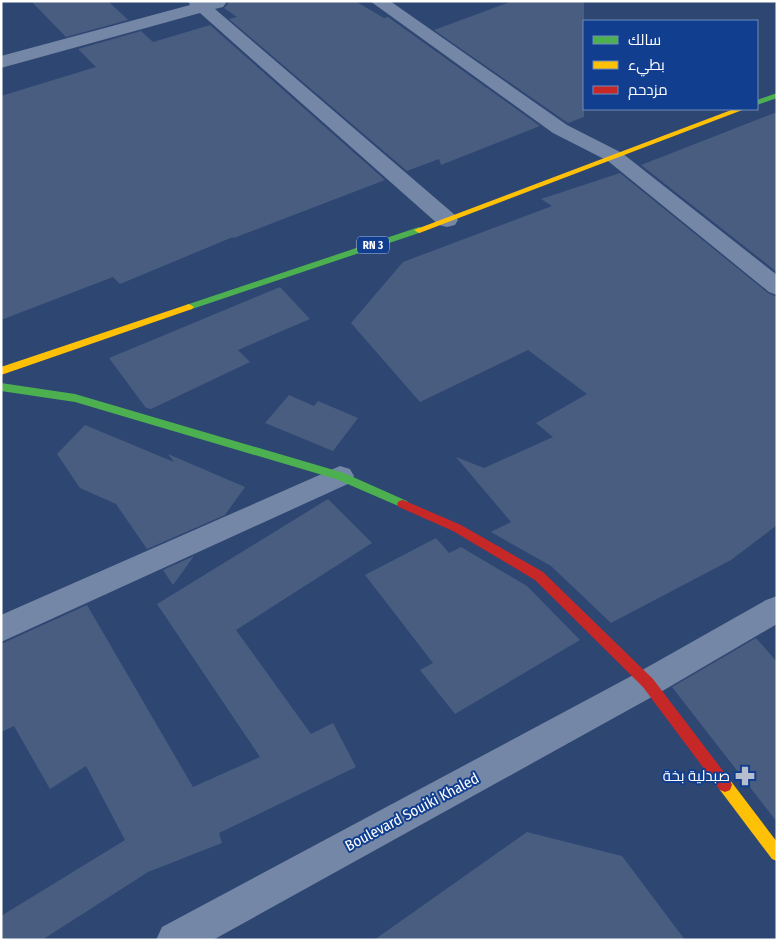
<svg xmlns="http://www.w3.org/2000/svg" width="778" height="941" font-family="'Fira Sans Condensed',Cairo,sans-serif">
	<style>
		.building { fill: #495d80 }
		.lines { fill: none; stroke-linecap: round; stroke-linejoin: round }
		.street { fill: #7587a6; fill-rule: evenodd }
		.fast { fill: #4caf50; fill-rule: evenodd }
		.slow { fill: #ffc107; fill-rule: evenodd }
		.jam { fill: #c62828; fill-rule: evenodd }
		.labels { text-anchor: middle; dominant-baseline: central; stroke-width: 4; stroke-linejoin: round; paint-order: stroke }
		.shield { fill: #113e8f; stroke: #b8c5dd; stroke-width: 1 }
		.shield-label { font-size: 11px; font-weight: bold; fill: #fff }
		.near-poi-label { font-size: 15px; fill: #fff; stroke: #113e8f; text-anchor: end }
		.near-street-label { font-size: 15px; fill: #fff; stroke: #113e8f }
	</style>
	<rect width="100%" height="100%" fill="#2e4672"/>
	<g class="building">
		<polygon points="31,1 108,1 128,20 66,37"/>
		<polygon points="227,1 355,1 384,18 388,17 540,126 441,165 439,159 407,171 229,19 237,17 224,8 228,4"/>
		<polygon points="513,1 584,1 584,117 568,123 434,30"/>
		<polygon points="210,25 385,180 234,238 233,237 120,284 113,277 1,320 1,96 96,67 78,49 141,31 153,42"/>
		<polygon points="777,112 777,272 641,165"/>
		<polygon points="620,173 768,293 777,297 777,525 731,560 611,623 551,566 491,532 511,522 456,457 484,468 553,437 536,423 587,394 528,350 420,402 351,323 403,262 552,206 541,199"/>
		<polygon points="280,287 310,319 238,350 250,362 151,409 146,408 109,358"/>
		<polygon points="289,395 314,406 318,401 358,418 333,451 265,423"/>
		<polygon points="85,425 174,462 168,454 245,487 225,515 147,549 116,504 80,488 57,454"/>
		<polygon points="328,499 372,543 236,630 311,734 333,723 356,767 219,833 222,843 148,872 42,940 1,940 1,916 125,840 86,766 50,789 14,726 1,732 1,644 87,605 193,787 260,757 157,604"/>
		<polygon points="436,538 449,553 461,547 527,586 580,640 455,714 420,670 433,663 365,575"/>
		<polygon points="194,556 173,585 163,570"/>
		<polygon points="756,638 777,662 777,822 672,687"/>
		<polygon points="527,832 622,856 685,940 374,940"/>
	</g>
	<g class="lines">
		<g class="street">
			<polygon points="188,1 224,1 226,3 223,7 215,9 455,215 458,220 455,225 447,227 439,225 200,13 1,68 1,56 190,5"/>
			<polygon points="370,1 390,1 567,125 622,153 777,275 777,295 769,292 608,161 553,133"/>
			<polygon points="340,466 350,469 354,476 350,483 1,642 1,615"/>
			<polygon points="777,596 777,624 659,693 213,940 156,940 162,927 637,673 766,600"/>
		</g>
		<g class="fast">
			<polygon points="777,93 777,98 757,105 757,100"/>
			<polygon points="419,227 422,228 422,232 192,309 189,310 184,307 186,305"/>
			<polygon points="1,383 75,394 344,473 407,501 409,504 407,507 403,508 336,479 75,402 1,391"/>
		</g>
		<g class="slow">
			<polygon points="734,109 745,109 422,232 419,233 414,230"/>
			<polygon points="189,304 194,307 192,309 1,375 1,367"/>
			<polygon points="725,778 730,780 777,842 777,861 772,859 720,790 718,785 720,780"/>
		</g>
		<polygon class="jam" points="403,500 461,525 543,572 653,679 730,780 732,785 730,790 725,792 720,790 643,687 535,580 453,531 399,507 397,504 399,501"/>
	</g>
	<defs>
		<symbol id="pharmacy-bare" viewBox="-9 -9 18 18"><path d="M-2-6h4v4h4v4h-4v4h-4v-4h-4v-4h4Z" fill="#b6bece" stroke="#113e8f" stroke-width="2.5" paint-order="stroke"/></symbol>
	</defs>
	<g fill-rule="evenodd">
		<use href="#pharmacy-bare" x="731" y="762" width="28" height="28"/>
	</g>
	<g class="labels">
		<rect class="shield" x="357" y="236.5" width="32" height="17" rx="4"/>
		<g class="shield-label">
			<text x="373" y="245">RN 3</text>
		</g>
		<g class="near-poi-label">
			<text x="730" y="776">صبدلية بخة</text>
		</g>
		<g class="near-street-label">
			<text transform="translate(412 812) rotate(-28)">Boulevard Souiki Khaled</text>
		</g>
	</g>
	<rect width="778" height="941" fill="none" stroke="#ffffff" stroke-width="5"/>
	<rect x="583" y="20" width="175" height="90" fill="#113e8f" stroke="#708bbc"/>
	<rect x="593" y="36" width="25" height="8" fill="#4caf50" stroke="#708bbc"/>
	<text x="628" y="45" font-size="15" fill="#ffffff">سالك</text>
	<rect x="593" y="61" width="25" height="8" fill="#ffc107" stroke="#708bbc"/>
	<text x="628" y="70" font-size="15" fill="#ffffff">بطيء</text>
	<rect x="593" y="86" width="25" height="8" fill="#c62828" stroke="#708bbc"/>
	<text x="628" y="95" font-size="15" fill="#ffffff">مزدحم</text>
</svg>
